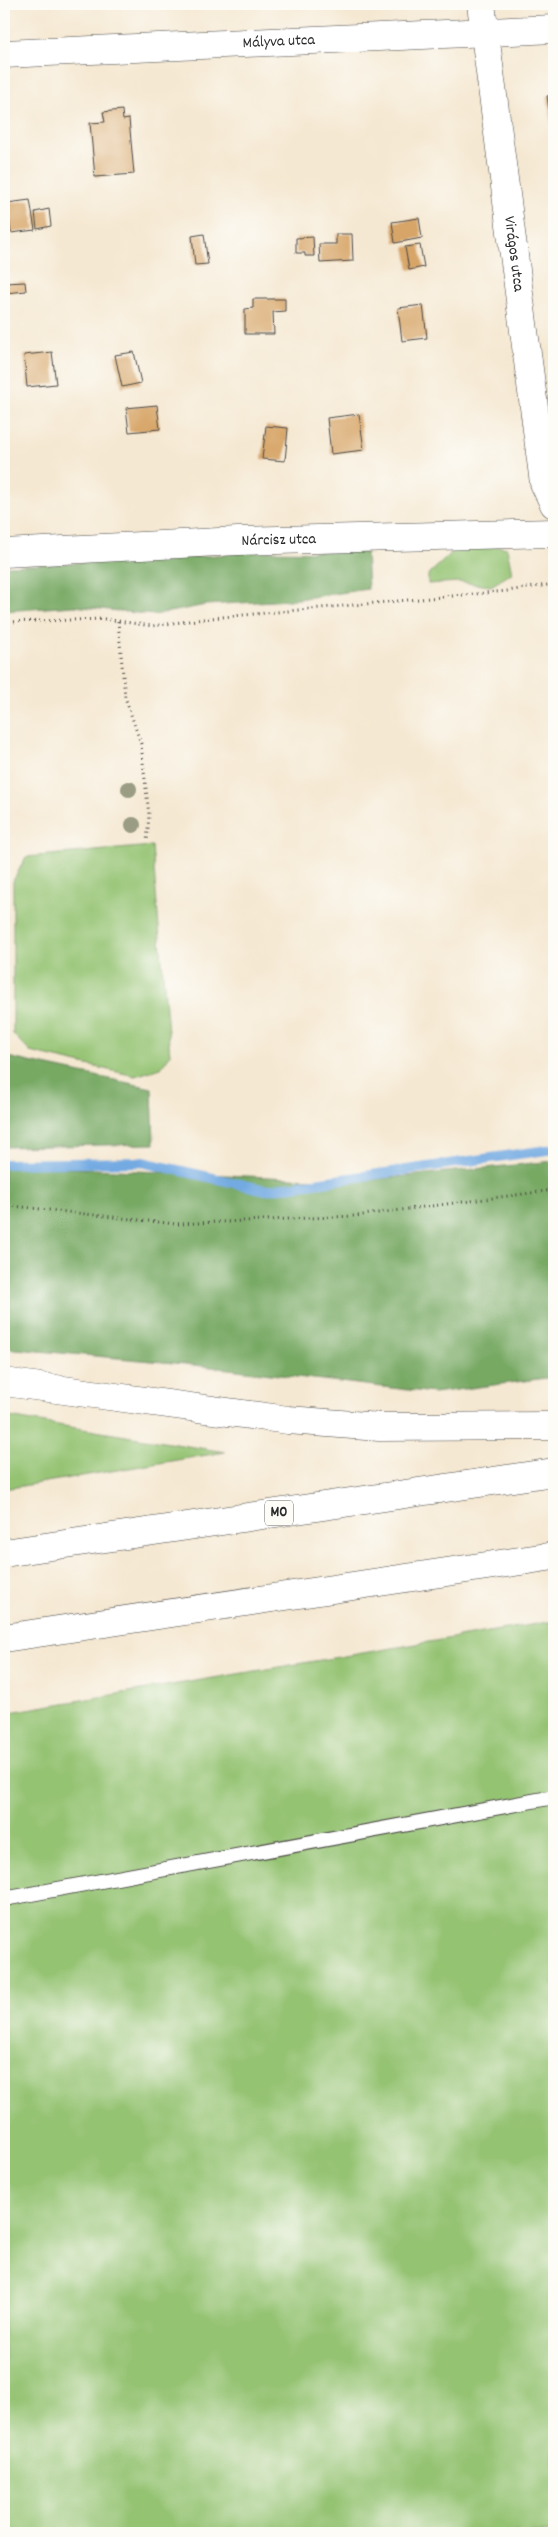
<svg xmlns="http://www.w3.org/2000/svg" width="558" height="2537" font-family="Dekko,sans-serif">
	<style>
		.green { fill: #94c372; stroke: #60774e }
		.forest { fill: #77a964; stroke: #516a48 }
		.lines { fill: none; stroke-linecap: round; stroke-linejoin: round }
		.stream { stroke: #73aae2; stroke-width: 10 }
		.building { fill: #d7a567 }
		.service-casing { stroke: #494744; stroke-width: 16 }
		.minor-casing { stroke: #494744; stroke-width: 29 }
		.trunk-casing { stroke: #494744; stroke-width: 29 }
		.path { stroke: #494744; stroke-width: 3; stroke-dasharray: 1 4; stroke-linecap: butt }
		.service { stroke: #fff; stroke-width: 14 }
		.minor { stroke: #fff; stroke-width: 28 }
		.trunk { stroke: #fff; stroke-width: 28 }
		.tree { fill: #9a9d84 }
		.labels { text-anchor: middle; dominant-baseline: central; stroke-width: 4.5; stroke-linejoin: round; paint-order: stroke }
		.shield { fill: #fdfcf7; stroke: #6a6a68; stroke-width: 1 }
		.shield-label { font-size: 15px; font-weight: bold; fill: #2b2b2b }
		.street-label { font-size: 16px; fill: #2b2b2b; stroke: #fdfcf7 }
	</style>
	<rect width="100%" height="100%" fill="#fdfcf7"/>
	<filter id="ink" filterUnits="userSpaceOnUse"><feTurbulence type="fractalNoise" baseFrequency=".02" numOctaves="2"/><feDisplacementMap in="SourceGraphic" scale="10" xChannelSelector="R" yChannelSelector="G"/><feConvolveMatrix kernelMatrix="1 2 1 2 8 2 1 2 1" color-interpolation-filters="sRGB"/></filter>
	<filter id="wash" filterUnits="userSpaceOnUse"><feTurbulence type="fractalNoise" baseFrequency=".0096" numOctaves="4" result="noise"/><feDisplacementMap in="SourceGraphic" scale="20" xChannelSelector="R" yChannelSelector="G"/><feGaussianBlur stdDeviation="1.12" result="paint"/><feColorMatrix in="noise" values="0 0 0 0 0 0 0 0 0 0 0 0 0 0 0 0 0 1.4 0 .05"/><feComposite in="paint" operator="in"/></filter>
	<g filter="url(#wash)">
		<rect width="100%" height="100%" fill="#f5e8d2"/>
		<g class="green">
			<polygon points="498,546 507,548 512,573 491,586 459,582 428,584 428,575 456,549"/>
			<polygon points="152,846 170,1055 161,1068 135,1076 30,1052 13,1034 13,881 26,857"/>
			<polygon points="4,1416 27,1420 225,1452 4,1489"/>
			<polygon points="554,1621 554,2533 4,2533 4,1713"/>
		</g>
		<g class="forest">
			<polygon points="258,551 366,552 368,589 291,600 206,605 154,615 74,606 4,611 4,566 173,559"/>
			<polygon points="4,1055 16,1059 152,1088 154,1144 4,1147"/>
			<polygon points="554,1161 554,1377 434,1393 185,1364 4,1348 4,1165 357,1181"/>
		</g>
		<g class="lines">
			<polyline class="stream" points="4,1164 142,1162 266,1190 554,1149"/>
		</g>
		<g id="blocks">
			<g class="building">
				<polygon points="554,95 554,136 553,136 547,96"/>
				<polygon points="122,110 123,120 129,119 134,174 95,177 90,123 105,122 103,112"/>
				<polygon points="30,200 35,230 11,233 7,203"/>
				<polygon points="49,209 51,226 37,229 35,212"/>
				<polygon points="419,218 422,238 395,243 392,222"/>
				<polygon points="204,234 208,264 195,265 192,236"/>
				<polygon points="336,234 352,234 353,261 320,263 319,244 336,244"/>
				<polygon points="313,237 314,256 305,256 305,253 296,253 296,238"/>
				<polygon points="420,245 424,267 409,270 405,247"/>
				<polygon points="25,282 26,291 5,293 5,283"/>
				<polygon points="253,299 285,299 285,311 273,312 274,334 245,334 245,309 253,308"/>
				<polygon points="423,305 427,338 402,341 398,308"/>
				<polygon points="52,352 56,384 27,387 24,355"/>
				<polygon points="134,352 141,383 122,387 115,355"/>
				<polygon points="157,405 160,429 129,432 126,408"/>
				<polygon points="359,414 364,450 331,454 327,418"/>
				<polygon points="266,426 288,428 285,461 262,459"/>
			</g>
		</g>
	</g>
	<g filter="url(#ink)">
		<use href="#blocks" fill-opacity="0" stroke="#494744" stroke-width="1"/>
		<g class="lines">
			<defs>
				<polyline id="service" points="4,1899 554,1797"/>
				<g id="minor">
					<path id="s1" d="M 481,4 L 544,483 L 554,504"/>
					<path id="s2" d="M 4,54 L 554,29"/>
					<path id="s3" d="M 4,553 L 238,541 L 554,533"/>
				</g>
				<g id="trunk">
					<polyline points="4,1382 288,1420 379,1427 554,1426"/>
					<polyline points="4,1553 554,1472"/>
					<polyline points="4,1638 554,1556"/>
				</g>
			</defs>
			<use href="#service" class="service-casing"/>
			<use href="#minor" class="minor-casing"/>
			<use href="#trunk" class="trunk-casing"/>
			<g class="path">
				<polyline points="118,621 125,697 141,744 149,815 147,842"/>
				<polyline points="4,622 104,619 152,626 211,618 507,591 554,584"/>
				<polyline points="4,1205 176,1224 355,1216 554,1190"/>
			</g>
			<use href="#service" class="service"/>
			<use href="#minor" class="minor"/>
			<use href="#trunk" class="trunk"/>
		</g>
		<g class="tree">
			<circle cx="129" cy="789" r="8"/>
			<circle cx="133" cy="825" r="8"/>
		</g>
	</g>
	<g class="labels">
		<rect class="shield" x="265" y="1500.5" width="28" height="25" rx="4"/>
		<g class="shield-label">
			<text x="279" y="1513">M0</text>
		</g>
		<g class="street-label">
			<text stroke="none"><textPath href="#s2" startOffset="275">Mályva utca</textPath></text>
			<text stroke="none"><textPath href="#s1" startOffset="252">Virágos utca</textPath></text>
			<text stroke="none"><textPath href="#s3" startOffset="275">Nárcisz utca</textPath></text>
		</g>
	</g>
	<rect width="558" height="2537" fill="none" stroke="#fdfcf7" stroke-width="20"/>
</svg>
